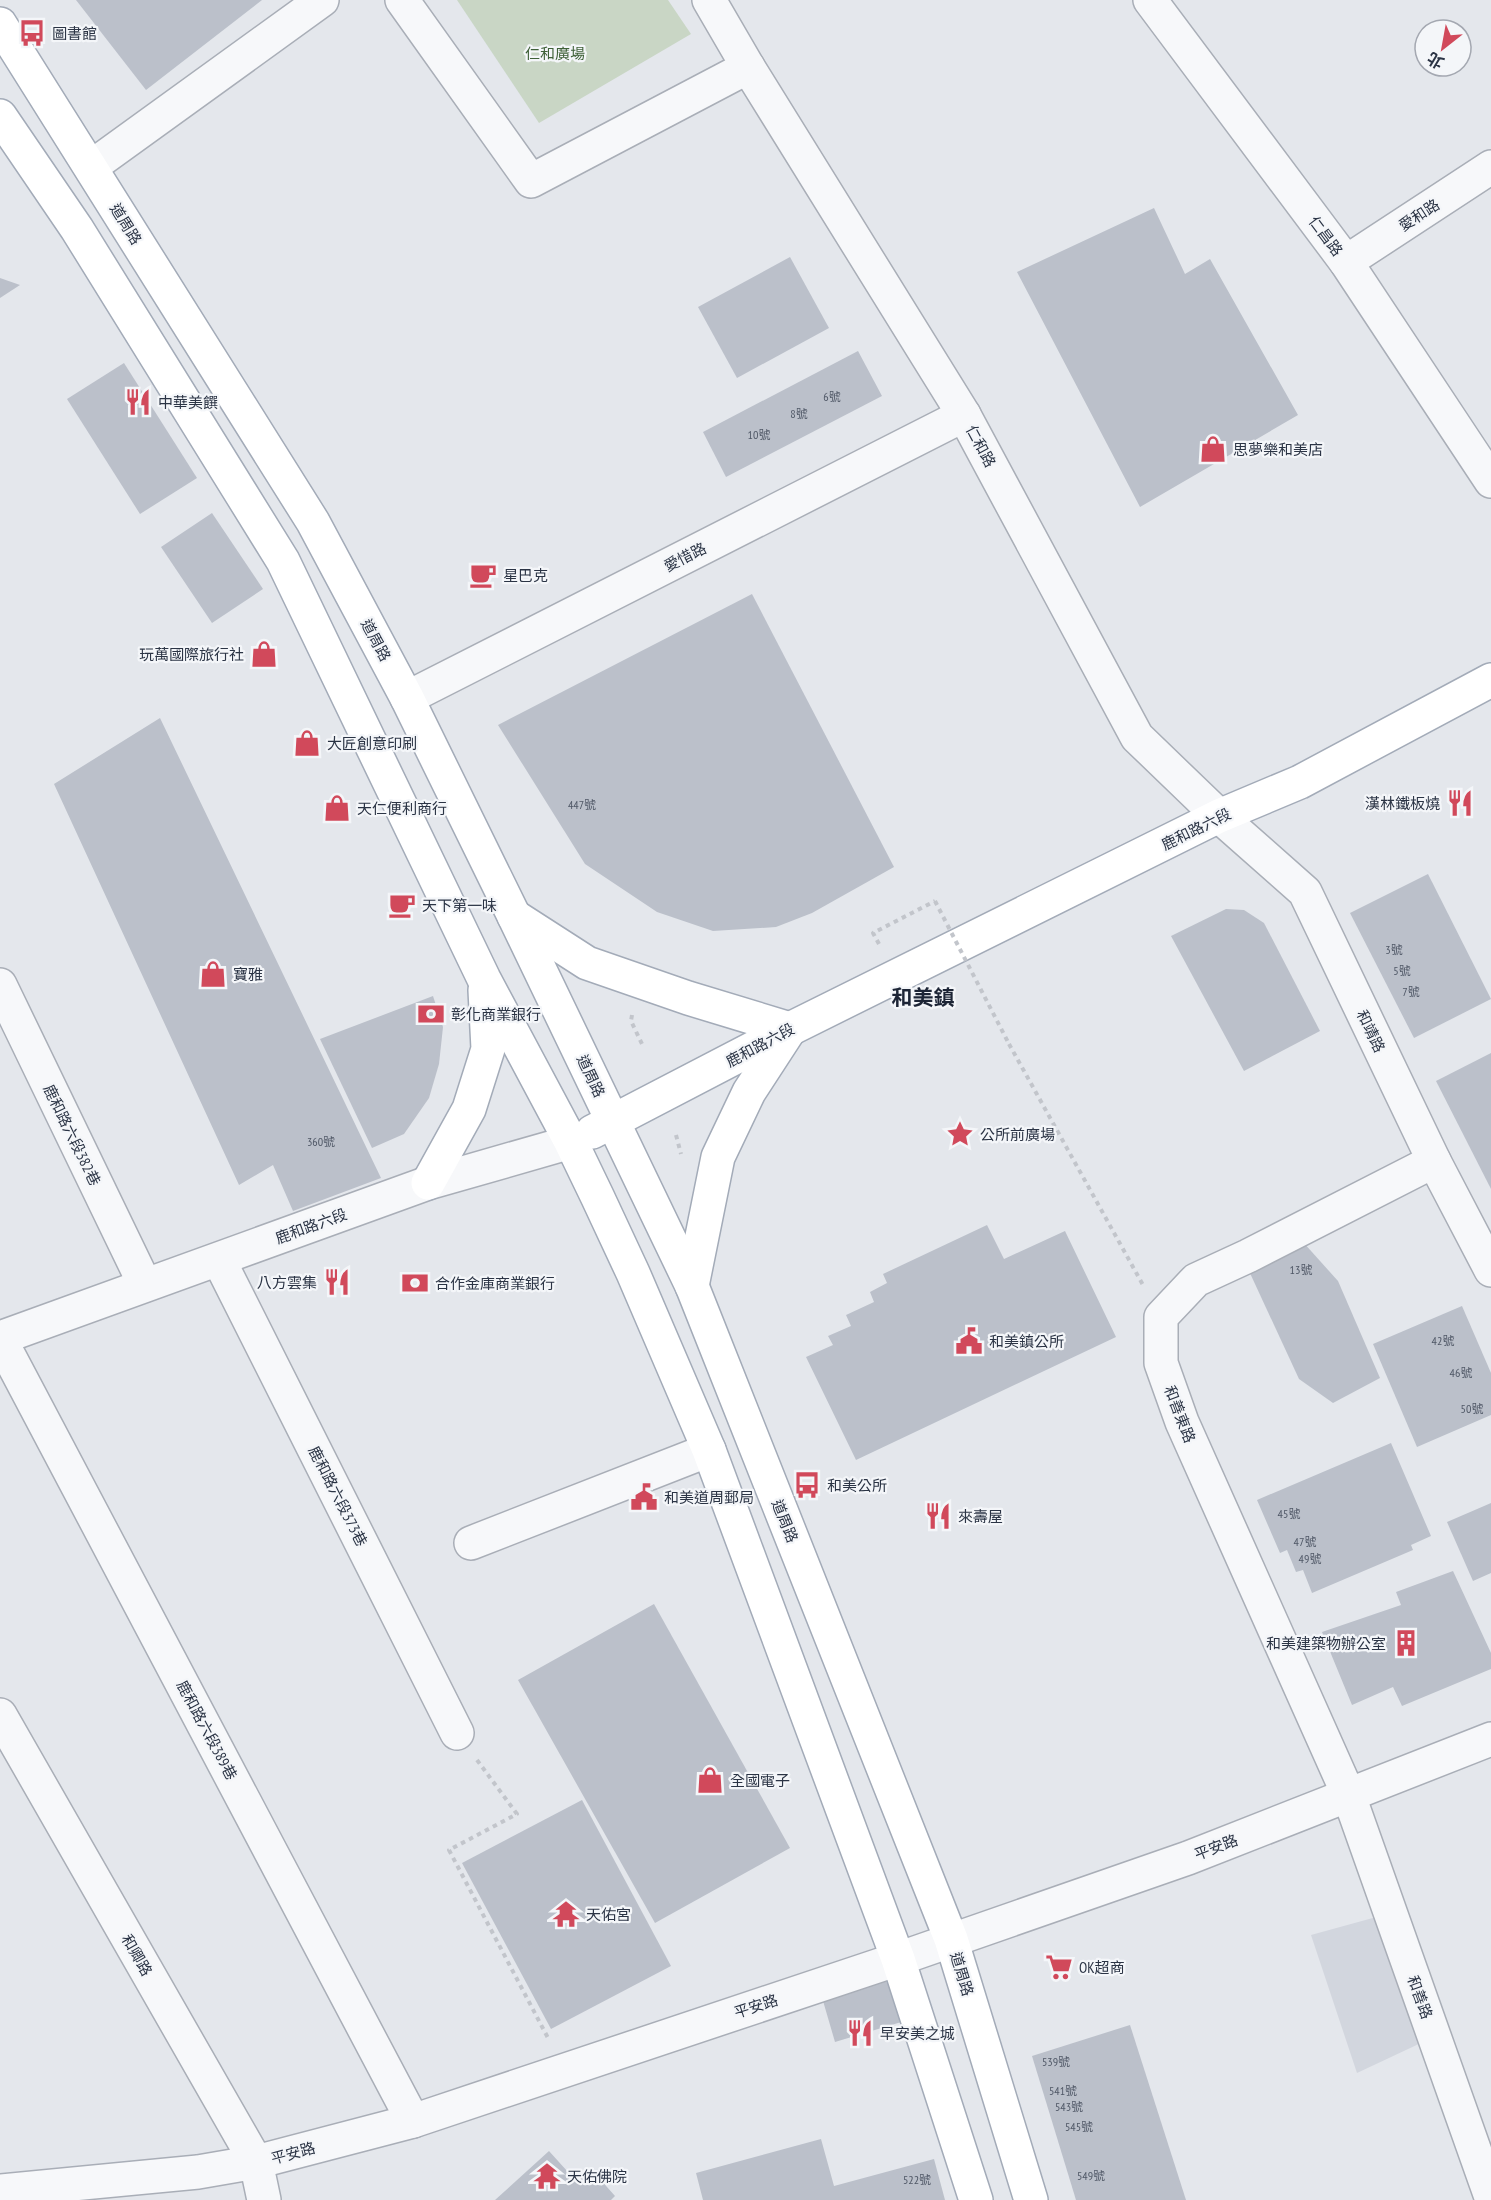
<svg xmlns="http://www.w3.org/2000/svg" width="1491" height="2200" font-family="'PT Sans Narrow','Noto Sans TC',sans-serif">
	<style>
		.built { fill: #d2d6de }
		.green { fill: #c9d6c5 }
		.building { fill: #bbc0ca }
		.lines { fill: none; stroke-linecap: round; stroke-linejoin: round }
		.minor-casing { stroke: #a9aeb7; stroke-width: 36 }
		.major-casing { stroke: #a3abb8; stroke-width: 36 }
		.path { stroke: #c2c5cb; stroke-width: 4; stroke-dasharray: 4.5 4.5; stroke-linecap: butt }
		.minor { stroke: #f7f8fa; stroke-width: 33 }
		.major { stroke: #fff; stroke-width: 33 }
		.path-bridge { stroke: #c2c5cb; stroke-width: 4; stroke-dasharray: 4.5 4.5; stroke-linecap: butt }
		.labels { text-anchor: middle; dominant-baseline: central; stroke-width: 4.5; stroke-linejoin: round; paint-order: stroke }
		.number-label { font-size: 12px; fill: #4f5766 }
		.poi-label { font-size: 15px; fill: #2b3445; stroke: #f4f6f9; text-anchor: start }
		.park-label { font-size: 15px; fill: #3f6138; stroke: #f4f6f9 }
		.street-label { font-size: 15px; fill: #2b3445; stroke: #f4f6f9 }
		.district-label { font-size: 21px; font-weight: bold; fill: #1d2536; stroke: #f4f6f9 }
	</style>
	<rect width="100%" height="100%" fill="#e4e7ec"/>
	<polygon class="built" points="1380,1916 1423,2042 1357,2073 1311,1935"/>
	<polygon class="green" points="457,0 668,0 691,34 539,123"/>
	<g class="building">
		<polygon points="76,0 262,0 146,90"/>
		<polygon points="1154,208 1185,274 1210,259 1298,415 1140,507 1017,272"/>
		<polygon points="790,257 829,328 737,378 698,307"/>
		<polygon points="0,278 20,285 0,298"/>
		<polygon points="858,351 882,396 726,477 703,432"/>
		<polygon points="124,363 197,478 140,514 67,399"/>
		<polygon points="212,513 263,589 212,623 161,547"/>
		<polygon points="752,594 894,867 812,913 776,927 713,931 657,912 585,864 498,725"/>
		<polygon points="160,718 381,1178 293,1211 273,1165 239,1185 54,784"/>
		<polygon points="1428,874 1491,999 1414,1038 1350,913"/>
		<polygon points="1226,909 1244,910 1264,923 1320,1031 1244,1071 1171,936"/>
		<polygon points="433,996 443,1027 439,1064 429,1098 404,1134 372,1148 320,1039"/>
		<polygon points="1491,1053 1491,1189 1436,1081"/>
		<polygon points="987,1225 1004,1259 1065,1231 1116,1337 856,1460 806,1357 833,1345 828,1336 851,1326 846,1315 874,1302 870,1292 887,1283 883,1274"/>
		<polygon points="1294,1232 1338,1281 1380,1378 1333,1403 1299,1379 1243,1258"/>
		<polygon points="1462,1306 1491,1373 1491,1415 1417,1447 1373,1344"/>
		<polygon points="1391,1443 1431,1536 1411,1545 1413,1550 1312,1593 1303,1570 1296,1572 1287,1550 1280,1553 1257,1500"/>
		<polygon points="1491,1503 1491,1573 1473,1581 1447,1522"/>
		<polygon points="1453,1571 1491,1653 1491,1669 1402,1706 1393,1687 1352,1705 1322,1632 1401,1605 1396,1592"/>
		<polygon points="654,1604 790,1848 655,1923 518,1680"/>
		<polygon points="582,1800 671,1966 551,2029 462,1863"/>
		<polygon points="873,1976 895,1986 908,2020 835,2042 821,1994"/>
		<polygon points="1130,2025 1186,2200 1076,2200 1032,2056"/>
		<polygon points="821,2139 834,2186 934,2159 945,2200 703,2200 696,2173"/>
		<polygon points="549,2151 577,2182 591,2169 615,2196 611,2200 495,2200"/>
	</g>
	<g class="lines">
		<defs>
			<g id="minor">
				<polyline points="402,0 531,181 748,67"/>
				<polyline points="709,0 748,67 964,415 1137,737 1219,816 1305,892 1434,1161 1491,1270"/>
				<polyline points="1150,0 1346,262 1491,481"/>
				<polyline points="91,167 322,0"/>
				<polyline points="1346,262 1491,167"/>
				<polyline points="407,698 964,415"/>
				<polyline points="0,985 145,1285"/>
				<polyline points="1434,1161 1248,1256 1196,1280 1161,1317 1161,1363 1182,1422 1349,1796 1491,2197"/>
				<polyline points="219,1260 457,1733"/>
				<polyline points="0,1338 428,1183 571,1142"/>
				<polyline points="0,1339 413,2121"/>
				<polyline points="471,1543 709,1450"/>
				<polyline points="0,1715 256,2162 264,2200"/>
				<polyline points="0,2191 198,2172 256,2162 413,2121 898,1959 1188,1858 1491,1739"/>
			</g>
			<g id="major">
				<polyline points="0,24 313,522 407,698 514,916 692,1286 951,1939 1031,2200"/>
				<polyline points="0,116 77,229 283,561 484,979 571,1142 598,1198 633,1273 709,1450 898,1959 976,2200"/>
				<polyline points="514,916 587,963 688,998 790,1029 749,1092 718,1157 692,1286"/>
				<polyline points="592,1132 790,1029 1219,816 1300,782 1491,680"/>
				<polyline points="428,1183 469,1109 488,1049 485,990"/>
			</g>
		</defs>
		<use href="#minor" class="minor-casing"/>
		<use href="#major" class="major-casing"/>
		<g class="path">
			<polyline points="879,944 873,933 935,901"/>
			<polyline points="632,1015 631,1021 642,1044"/>
			<polyline points="1009,1044 1143,1285"/>
			<polyline points="676,1135 681,1154"/>
			<polyline points="477,1760 517,1814 449,1850 548,2038"/>
		</g>
		<use href="#minor" class="minor"/>
		<use href="#major" class="major"/>
		<polyline class="path-bridge" points="935,901 1009,1044"/>
	</g>
	<defs>
		<symbol id="bus-bare" viewBox="-9 -9 18 18"><path d="M-5-6H5V4H4V6H2V4H-2V6H-4V4H-5ZM-3.5-4V0h7V-4ZM-3.5 1.2v1.5H-2V1.2ZM2 1.2v1.5H3.5V1.2Z" fill="#d1495b" stroke="#f4f6f9" stroke-width="2.5" paint-order="stroke"/></symbol>
		<symbol id="restaurant-bare" viewBox="-9 -9 18 18"><path d="M-5-6h1v4h1v-4h1v4h1v-4h1v5L-1.5 .5V6h-2V.5L-5-1ZM5-6V6H3V1.5H1.5Q1.5-4 5-6Z" fill="#d1495b" stroke="#f4f6f9" stroke-width="2.5" paint-order="stroke"/></symbol>
		<symbol id="shop-bare" viewBox="-9 -9 18 18"><path d="M-5-2.5h2.3a2.7 3.5 0 0 1 5.4 0H5L5.5 6h-11ZM-1.5-2.5h3a1.5 2.3 0 0 0-3 0Z" fill="#d1495b" stroke="#f4f6f9" stroke-width="2.5" paint-order="stroke"/></symbol>
		<symbol id="cafe-bare" viewBox="-9 -9 18 18"><path d="M-5.5-4.5H6V0H3Q3 3.5 0 3.5H-2.5Q-5.5 3.5-5.5 0ZM3-3.2v2h1.7v-2ZM-6 4.5H4V6H-6Z" fill="#d1495b" stroke="#f4f6f9" stroke-width="2.5" paint-order="stroke"/></symbol>
		<symbol id="bank-bare" viewBox="-9 -9 18 18"><path d="M-6-4H6V4H-6ZM0-2.3a2.3 2.3 0 1 0 0 4.6a2.3 2.3 0 1 0 0-4.6Z" fill="#d1495b" stroke="#f4f6f9" stroke-width="2.5" paint-order="stroke"/></symbol>
		<symbol id="sight-bare" viewBox="-9 -9 18 18"><path d="M0-6L1.8-2.2L6-1.7L2.9 1.2L3.7 5.4L0 3.3L-3.7 5.4L-2.9 1.2L-6-1.7L-1.8-2.2Z" fill="#d1495b" stroke="#f4f6f9" stroke-width="2.5" paint-order="stroke"/></symbol>
		<symbol id="civic-bare" viewBox="-9 -9 18 18"><path d="M-.6-6.5H3V-4.5H.6V-3L4-1V1h2V6H-6V1h2V-1L-.6-3ZM-1.2 2.5V6h2.4V2.5Z" fill="#d1495b" stroke="#f4f6f9" stroke-width="2.5" paint-order="stroke"/></symbol>
		<symbol id="building-bare" viewBox="-9 -9 18 18"><path d="M-4-6H4V6H1V3H-1V6H-4ZM-2.5-4.3h1.7v1.8h-1.7ZM.8-4.3h1.7v1.8H.8ZM-2.5-1h1.7V.8h-1.7ZM.8-1h1.7V.8H.8Z" fill="#d1495b" stroke="#f4f6f9" stroke-width="2.5" paint-order="stroke"/></symbol>
		<symbol id="temple-bare" viewBox="-9 -9 18 18"><path d="M0-6L5-2H3V0L6.5 2.5H4V6H1.5V3h-3V6H-4V2.5H-6.5L-3 0V-2H-5Z" fill="#d1495b" stroke="#f4f6f9" stroke-width="2.5" paint-order="stroke"/></symbol>
		<symbol id="supermarket-bare" viewBox="-9 -9 18 18"><path d="M-6-5.5h2.5l.6 2H6L4.5 2H-2.5L-4.4-4H-6ZM-1.5 3.2a1.3 1.3 0 1 0 .1 0ZM3 3.2a1.3 1.3 0 1 0 .1 0Z" fill="#d1495b" stroke="#f4f6f9" stroke-width="2.5" paint-order="stroke"/></symbol>
	</defs>
	<g fill-rule="evenodd">
		<use href="#bus-bare" x="13" y="14" width="38" height="38"/>
		<use href="#restaurant-bare" x="119" y="383" width="38" height="38"/>
		<use href="#shop-bare" x="1194" y="430" width="38" height="38"/>
		<use href="#cafe-bare" x="464" y="556" width="38" height="38"/>
		<use href="#shop-bare" x="245" y="635" width="38" height="38"/>
		<use href="#shop-bare" x="288" y="724" width="38" height="38"/>
		<use href="#restaurant-bare" x="1441" y="784" width="38" height="38"/>
		<use href="#shop-bare" x="318" y="789" width="38" height="38"/>
		<use href="#cafe-bare" x="383" y="886" width="38" height="38"/>
		<use href="#shop-bare" x="194" y="955" width="38" height="38"/>
		<use href="#bank-bare" x="412" y="995" width="38" height="38"/>
		<use href="#sight-bare" x="941" y="1115" width="38" height="38"/>
		<use href="#restaurant-bare" x="318" y="1263" width="38" height="38"/>
		<use href="#bank-bare" x="396" y="1264" width="38" height="38"/>
		<use href="#civic-bare" x="950" y="1322" width="38" height="38"/>
		<use href="#bus-bare" x="788" y="1466" width="38" height="38"/>
		<use href="#civic-bare" x="625" y="1478" width="38" height="38"/>
		<use href="#restaurant-bare" x="919" y="1497" width="38" height="38"/>
		<use href="#building-bare" x="1387" y="1624" width="38" height="38"/>
		<use href="#shop-bare" x="691" y="1761" width="38" height="38"/>
		<use href="#temple-bare" x="547" y="1895" width="38" height="38"/>
		<use href="#supermarket-bare" x="1040" y="1948" width="38" height="38"/>
		<use href="#restaurant-bare" x="841" y="2014" width="38" height="38"/>
		<use href="#temple-bare" x="528" y="2157" width="38" height="38"/>
	</g>
	<g class="labels">
		<g class="number-label">
			<text x="832" y="396">6號</text>
			<text x="799" y="413">8號</text>
			<text x="759" y="434">10號</text>
			<text x="582" y="804">447號</text>
			<text x="1394" y="949">3號</text>
			<text x="1402" y="970">5號</text>
			<text x="1411" y="991">7號</text>
			<text x="321" y="1141">360號</text>
			<text x="1301" y="1269">13號</text>
			<text x="1443" y="1340">42號</text>
			<text x="1461" y="1372">46號</text>
			<text x="1472" y="1408">50號</text>
			<text x="1289" y="1513">45號</text>
			<text x="1305" y="1541">47號</text>
			<text x="1310" y="1558">49號</text>
			<text x="1056" y="2061">539號</text>
			<text x="1063" y="2090">541號</text>
			<text x="1069" y="2106">543號</text>
			<text x="1079" y="2126">545號</text>
			<text x="1091" y="2175">549號</text>
			<text x="917" y="2179">522號</text>
		</g>
		<g class="poi-label">
			<text x="52" y="33">圖書館</text>
			<text x="158" y="402">中華美饌</text>
			<text x="1233" y="449">思夢樂和美店</text>
			<text x="503" y="575">星巴克</text>
			<text x="244" y="654" text-anchor="end">玩萬國際旅行社</text>
			<text x="327" y="743">大匠創意印刷</text>
			<text x="1440" y="803" text-anchor="end">漢林鐵板燒</text>
			<text x="357" y="808">天仁便利商行</text>
			<text x="422" y="905">天下第一味</text>
			<text x="233" y="974">寶雅</text>
			<text x="451" y="1014">彰化商業銀行</text>
			<text x="980" y="1134">公所前廣場</text>
			<text x="317" y="1282" text-anchor="end">八方雲集</text>
			<text x="435" y="1283">合作金庫商業銀行</text>
			<text x="989" y="1341">和美鎮公所</text>
			<text x="827" y="1485">和美公所</text>
			<text x="664" y="1497">和美道周郵局</text>
			<text x="958" y="1516">來壽屋</text>
			<text x="1386" y="1643" text-anchor="end">和美建築物辦公室</text>
			<text x="730" y="1780">全國電子</text>
			<text x="586" y="1914">天佑宮</text>
			<text x="1079" y="1967">OK超商</text>
			<text x="880" y="2033">早安美之城</text>
			<text x="567" y="2176">天佑佛院</text>
		</g>
		<g class="park-label">
			<text x="555" y="53">仁和廣場</text>
		</g>
		<g class="street-label">
			<text transform="translate(1419 215) rotate(-33)">愛和路</text>
			<text transform="translate(126 224) rotate(58)">道周路</text>
			<text transform="translate(1326 236) rotate(53)">仁昌路</text>
			<text transform="translate(981 446) rotate(62)">仁和路</text>
			<text transform="translate(685 557) rotate(-27)">愛惜路</text>
			<text transform="translate(376 640) rotate(62)">道周路</text>
			<text transform="translate(1196 829) rotate(-26)">鹿和路六段</text>
			<text transform="translate(1371 1031) rotate(64)">和靖路</text>
			<text transform="translate(760 1045) rotate(-28)">鹿和路六段</text>
			<text transform="translate(591 1076) rotate(65)">道周路</text>
			<text transform="translate(72 1135) rotate(64)">鹿和路六段382巷</text>
			<text transform="translate(311 1226) rotate(-20)">鹿和路六段</text>
			<text transform="translate(1180 1414) rotate(69)">和善東路</text>
			<text transform="translate(338 1496) rotate(63)">鹿和路六段373巷</text>
			<text transform="translate(785 1521) rotate(68)">道周路</text>
			<text transform="translate(207 1730) rotate(62)">鹿和路六段389巷</text>
			<text transform="translate(1216 1847) rotate(-21)">平安路</text>
			<text transform="translate(137 1955) rotate(60)">和卿路</text>
			<text transform="translate(962 1974) rotate(73)">道周路</text>
			<text transform="translate(1420 1997) rotate(70)">和善路</text>
			<text transform="translate(756 2006) rotate(-18)">平安路</text>
			<text transform="translate(293 2153) rotate(-15)">平安路</text>
		</g>
		<g class="district-label">
			<text x="923" y="997">和美鎮</text>
		</g>
	</g>
	<g transform="translate(1443 48) rotate(211)"><circle r="28" fill="#f4f6f9" stroke="#a4a8b1" stroke-width="1.5"/>
	<path d="M0-4.5L10 22L0 15L-10 22Z" fill="#d1495b"/>
	<text y="-9" font-size="16" font-weight="bold" text-anchor="middle" fill="#2b3445">北</text>
	</g>
</svg>
